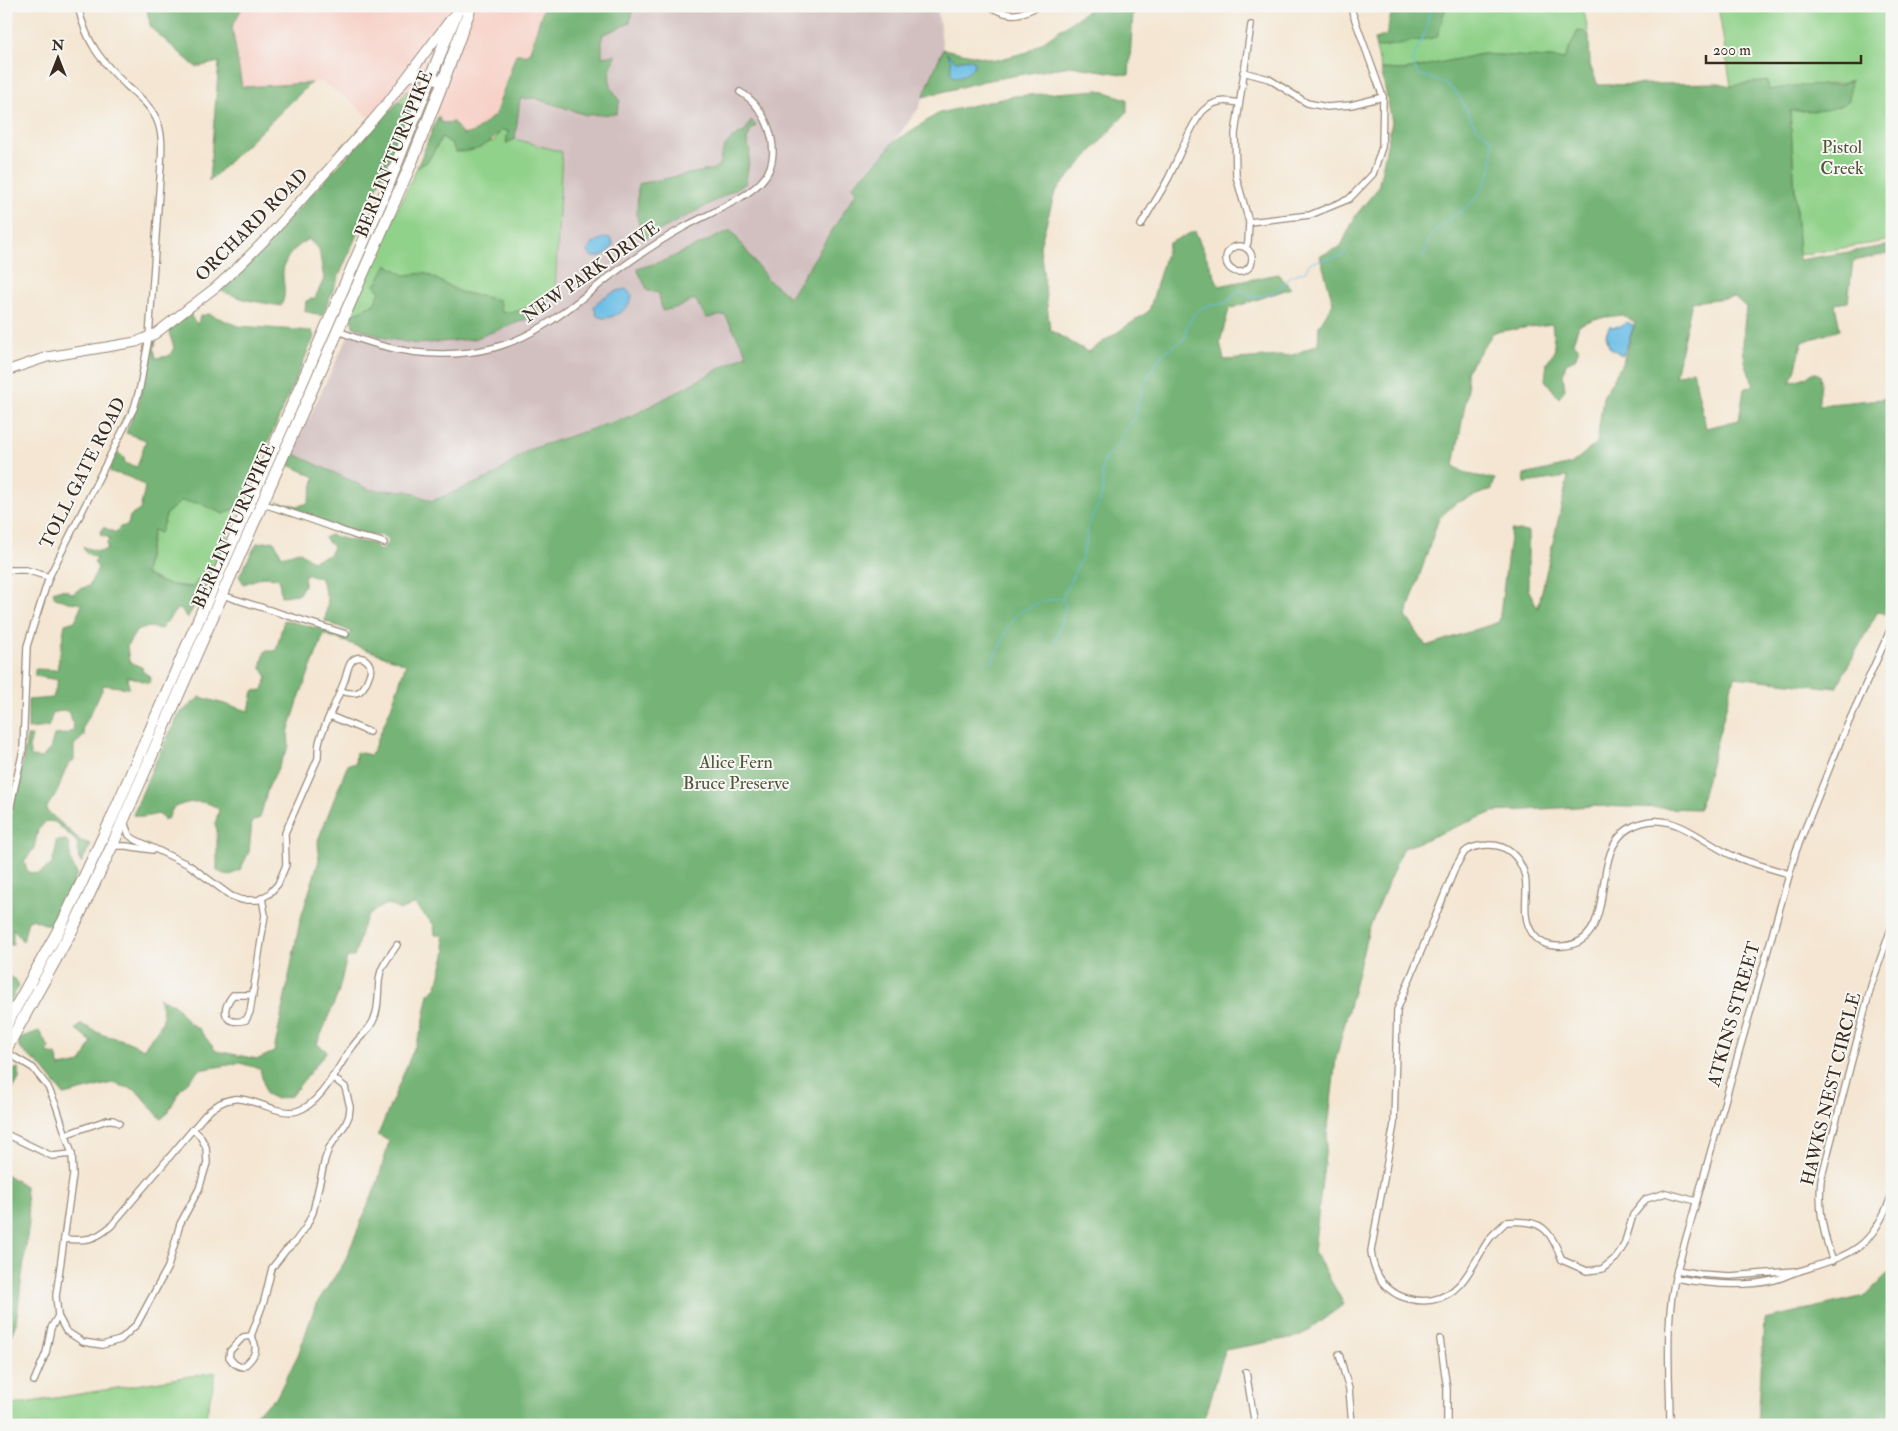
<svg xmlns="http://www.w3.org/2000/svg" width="1898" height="1431" font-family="'IM FELL Double Pica',serif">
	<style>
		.built { fill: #f7d1c8 }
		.industrial { fill: #d2bfc0; fill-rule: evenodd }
		.green { fill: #91d28a; stroke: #667e54 }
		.forest { fill: #74b476; stroke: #586f4a; fill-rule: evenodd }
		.water { fill: #69bde6; stroke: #527482 }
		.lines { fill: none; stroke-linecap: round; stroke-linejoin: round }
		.stream { stroke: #69bde6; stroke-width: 1 }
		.street-casing { stroke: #988878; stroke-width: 8 }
		.secondary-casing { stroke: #988878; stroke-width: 11 }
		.highway-casing { stroke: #988878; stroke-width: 13 }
		.street { stroke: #fff; stroke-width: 5.5 }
		.secondary { stroke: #fff; stroke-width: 9 }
		.highway { stroke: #fff; stroke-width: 11 }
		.labels { text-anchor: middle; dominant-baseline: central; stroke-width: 4; stroke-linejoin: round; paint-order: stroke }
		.park-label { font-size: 18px; fill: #505439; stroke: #f6f6f2 }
		.street-label { font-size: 18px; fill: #3b2a1e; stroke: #f6f6f2 }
	</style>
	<rect width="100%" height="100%" fill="#f6f6f2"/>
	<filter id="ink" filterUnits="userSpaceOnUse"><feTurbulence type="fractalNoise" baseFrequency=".02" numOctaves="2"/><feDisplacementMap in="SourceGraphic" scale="10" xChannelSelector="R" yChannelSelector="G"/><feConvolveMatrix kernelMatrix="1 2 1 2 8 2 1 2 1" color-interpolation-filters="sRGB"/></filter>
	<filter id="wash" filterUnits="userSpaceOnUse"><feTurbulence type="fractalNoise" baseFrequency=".0096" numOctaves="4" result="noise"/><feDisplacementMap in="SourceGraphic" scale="20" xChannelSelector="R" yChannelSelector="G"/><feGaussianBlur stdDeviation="1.12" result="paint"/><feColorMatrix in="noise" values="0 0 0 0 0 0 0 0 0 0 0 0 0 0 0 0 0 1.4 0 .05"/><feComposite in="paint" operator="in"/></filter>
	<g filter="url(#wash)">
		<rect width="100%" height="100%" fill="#f4e6d2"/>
		<polygon class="built" points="243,6 544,6 529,54 516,54 495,115 474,132 463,135 453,122 442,123 438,116 407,91 377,124 349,100 321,82 242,87 232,27"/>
		<path class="industrial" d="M 633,6 L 937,6 L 943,49 L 919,108 L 884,155 L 852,186 L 857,190 L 790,297 L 768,280 L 731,231 L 666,260 L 637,269 L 659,293 L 679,307 L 695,299 L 725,315 L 747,354 L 634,415 L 528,450 L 493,476 L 432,501 L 408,491 L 371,490 L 292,453 L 353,326 L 385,338 L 562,152 L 515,139 L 520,99 L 534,98 L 564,109 L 620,101 L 614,95 L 610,83 L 610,70 L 615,61 L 615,55 L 601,57 L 602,35 L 630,23 ZM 751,121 L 751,130 L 747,140 L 750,152 L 746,183 L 706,206 L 643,239 L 637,217 L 638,184 L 714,169 L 719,165 L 734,135 L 745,132 Z"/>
		<g class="green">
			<polygon points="1446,6 1574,6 1576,11 1584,11 1589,36 1585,32 1578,31 1564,59 1482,54 1405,70 1381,69 1376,48 1436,37"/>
			<path d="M 1718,6 L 1892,6 L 1892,240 L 1799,255 L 1790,111 L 1824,110 L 1851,81 C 1824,87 1796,86 1768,90 L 1767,80 L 1731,86 Z"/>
			<polygon points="407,91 416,97 410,110 398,102"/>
			<path d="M 501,130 L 508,130 L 507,143 L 515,139 L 562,152 L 555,292 C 538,303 522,314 501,312 L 499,300 L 460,292 L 425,273 L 404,276 L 383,273 L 375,286 L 380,292 L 374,304 L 351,315 L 375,257 L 417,168 L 428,161 L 442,137 L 451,143 L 456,152 L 494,141 Z"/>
			<polygon points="181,501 199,503 224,514 241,505 214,567 209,565 193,587 166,584 145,574 153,530 160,532 167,513"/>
			<polygon points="216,1372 204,1425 6,1425 6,1406"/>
		</g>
		<g class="forest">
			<polygon points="146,6 243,6 232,27 242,87 311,83 209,181 219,62 196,67 151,28"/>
			<path d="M 544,6 L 633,6 L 630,23 L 602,35 L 602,57 L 615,55 C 615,61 611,65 610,71 C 608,82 613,93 620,101 L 616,114 L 586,115 L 534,98 L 520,99 L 515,139 L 506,143 L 508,131 L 501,130 C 489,146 476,152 456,152 L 451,143 L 442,137 L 428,161 L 417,168 L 438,116 L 442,123 L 453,122 L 463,135 L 474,132 L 495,115 L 516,54 L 529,54 Z"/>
			<path d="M 1094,6 L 1152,6 L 1133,13 L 1129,75 L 1070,66 L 984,81 L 923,97 L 943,49 L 996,60 L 1028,52 ZM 946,53 L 956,61 L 968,59 L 963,75 L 956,77 L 951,60 Z"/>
			<polygon points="1393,6 1446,6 1437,37 1376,48 1374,39 1386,36"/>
			<path d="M 1578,31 L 1585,32 L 1589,36 L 1590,65 L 1598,85 L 1719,83 L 1731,86 L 1767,80 L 1769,90 L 1794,86 L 1839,85 L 1851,80 L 1849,100 C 1833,114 1810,110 1790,111 L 1799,260 L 1892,245 L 1892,253 L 1853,261 L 1848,302 L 1835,304 L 1840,330 L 1802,342 L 1795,372 L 1789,382 L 1807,377 L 1814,372 L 1820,375 C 1823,386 1818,394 1819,405 L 1892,398 L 1892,608 L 1890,616 L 1878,611 L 1836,688 L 1734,677 L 1699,809 L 1592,806 L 1493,812 L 1402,849 L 1368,932 L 1336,1058 L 1314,1251 L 1344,1304 L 1301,1336 L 1225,1350 L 1203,1425 L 238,1425 L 242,1424 L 276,1398 L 298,1355 L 316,1304 L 344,1263 L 378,1181 L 389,1141 L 378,1135 L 422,1029 L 429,994 L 437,986 L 446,951 L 442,935 L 435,935 L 434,925 L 414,904 L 400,910 L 388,904 C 359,914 363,932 354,957 L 347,957 L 338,994 L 317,1044 L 327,1051 L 291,1096 L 276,1099 L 266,1094 L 260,1069 L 240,1063 L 199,1070 L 180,1090 L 167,1114 L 161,1119 L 136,1090 L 112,1083 L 64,1095 L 41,1066 L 19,1048 L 19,1038 L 39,1031 L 49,1048 L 47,1053 L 56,1055 L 60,1067 L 81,1063 L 92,1042 L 76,1029 L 81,1024 L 103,1035 L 124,1040 L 144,1049 C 148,1039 162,1028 163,1018 C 164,1012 160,1003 159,998 L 174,1004 L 189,1023 L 199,1029 L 216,1051 L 258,1059 L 274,1052 L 300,921 L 319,860 L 318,840 L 348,764 L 355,764 L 356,752 L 371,755 L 391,708 L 406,664 L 324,634 L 299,698 L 288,733 L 289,746 L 268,788 L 260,818 L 252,821 L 249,852 L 240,870 L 229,876 L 217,871 L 217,830 L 215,824 L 219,810 C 206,798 188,801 173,808 L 168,818 L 164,820 L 159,814 L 143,817 L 133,815 L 153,767 L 179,714 L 200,697 L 249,711 L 253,691 L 263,690 L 267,677 L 261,668 L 265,651 L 276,651 L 284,620 L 349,636 L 352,632 L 325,621 L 328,600 L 320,577 L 305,574 L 304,585 L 299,594 L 281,596 L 279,578 L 262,577 L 244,584 L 239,576 L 257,543 L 274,541 L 282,556 L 299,551 L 312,561 L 329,555 L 333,547 L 324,538 L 330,535 L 348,540 L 375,544 L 379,551 L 389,542 L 383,536 L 356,533 L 278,506 L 277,502 L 298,506 L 308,503 L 315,477 L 289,465 L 292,453 L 371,490 L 408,491 L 432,501 L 493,476 L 528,450 L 634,415 L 747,354 L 725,315 L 706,318 L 695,299 L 679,307 L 662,311 L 659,293 L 648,291 L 637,269 L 666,260 L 731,230 L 768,280 L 790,297 L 857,191 L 852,186 L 884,155 L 892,143 L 939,113 L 1014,96 L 1099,90 L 1127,99 L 1127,112 L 1055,192 L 1040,246 L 1050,330 L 1088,352 L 1149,311 L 1169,243 L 1195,231 L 1219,286 L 1278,274 L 1291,288 L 1229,309 L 1220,342 L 1224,360 L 1293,355 L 1318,344 L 1319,326 L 1333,303 L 1320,256 L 1341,246 L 1356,215 L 1378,188 L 1392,122 L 1381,69 L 1405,70 L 1482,54 L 1564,59 ZM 1734,297 L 1746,307 C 1743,339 1739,355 1754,385 L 1744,389 L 1739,420 L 1706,428 L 1693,370 L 1675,376 L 1692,302 ZM 1622,315 L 1635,323 L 1623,362 L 1603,397 L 1597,443 L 1571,464 L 1524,475 L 1525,483 L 1568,477 L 1538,608 L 1528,589 L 1528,532 L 1511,530 L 1499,622 L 1426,646 L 1406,616 L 1439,518 L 1456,503 L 1492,489 L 1495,479 L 1467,474 L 1454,466 L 1468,388 L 1466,372 L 1494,332 L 1552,324 L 1555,349 L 1547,363 L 1545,380 L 1559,398 L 1565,389 L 1563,375 L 1566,363 L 1575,359 L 1579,348 L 1573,342 L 1579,325 L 1594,319 Z"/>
			<path d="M 398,102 L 410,110 L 322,316 L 305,311 L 306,301 L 315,298 L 324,279 L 319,249 L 308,239 C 298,246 287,254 284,266 C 280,280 289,290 281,306 L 247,300 L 221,291 Z"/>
			<path d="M 751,120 L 756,126 L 751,130 L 747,140 L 750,152 L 746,183 L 706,206 L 643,239 L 637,217 L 638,184 L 714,169 L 719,165 C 722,148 728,137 745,132 Z"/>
			<path d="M 387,264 L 404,275 L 425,273 L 460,292 L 499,300 L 501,312 C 522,314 538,303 555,292 L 535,316 L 474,339 L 417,344 L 385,338 L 353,326 L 351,315 L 374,304 L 380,292 L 375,286 Z"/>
			<path d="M 186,313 L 190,313 L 193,320 L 198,324 L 200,316 L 209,314 L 238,326 L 312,331 L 314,337 L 241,505 L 224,514 L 199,503 L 181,501 L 167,513 L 160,533 L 153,530 L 145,574 C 160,583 175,588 193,587 L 209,565 L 214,567 L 197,602 L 187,618 L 182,610 L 177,609 L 161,629 L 149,627 L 137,630 L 127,646 L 129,661 L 143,668 L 142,671 L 151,677 L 149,683 L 127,676 L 129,688 L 103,685 L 102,690 L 83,728 L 84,736 L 74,745 L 74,760 C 62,767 63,782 57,792 C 53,799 49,802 46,810 L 81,841 L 91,844 L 81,863 L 79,859 L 77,842 L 55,822 L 46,821 L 38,830 L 34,848 L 24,862 L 28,872 L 38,874 L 52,864 L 56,849 L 56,841 L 66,840 L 69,845 L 71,862 L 77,874 L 52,927 L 32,919 L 28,920 L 23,942 L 13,928 L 13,944 L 6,947 L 6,838 L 23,760 L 27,736 L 32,736 L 29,748 L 31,757 L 42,758 L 50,749 L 54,735 L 66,734 L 74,729 L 70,713 L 64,710 L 53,713 L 48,727 L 28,729 L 28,700 L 53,698 L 58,680 L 35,676 L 35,669 L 57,670 L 65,624 L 75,621 L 82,604 L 69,602 L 55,598 L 53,592 C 61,588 66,589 73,594 L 79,589 L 89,586 L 98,568 L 94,562 L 97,558 L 86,553 L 83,547 L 98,551 L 107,550 L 107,543 L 110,538 L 100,535 L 103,527 L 116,533 L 120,527 L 128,525 L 130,516 L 140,510 L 145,487 C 136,478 123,475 110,472 L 110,460 L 116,450 L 124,458 L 125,463 L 137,467 L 146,440 L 126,433 L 139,400 L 152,340 L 157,338 L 154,349 L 156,358 L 169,356 L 174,348 L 168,329 Z"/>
			<polygon points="6,975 15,979 19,985 6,1010"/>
			<polygon points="19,1068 19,1079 6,1101 6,1072"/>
			<polygon points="6,1174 25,1186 29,1223 16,1323 6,1348"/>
			<polygon points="1892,1269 1892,1425 1758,1425 1764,1319 1865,1296"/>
		</g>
		<g class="water">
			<path d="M 946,53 L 956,61 L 972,59 L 975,64 C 971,73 962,77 953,77 L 951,73 L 951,60 Z"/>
			<path d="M 606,237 L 610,238 L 613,243 C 612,252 601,258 592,257 L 588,252 C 590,242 598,241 606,237 Z"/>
			<path d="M 626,289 L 632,295 C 631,309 609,323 597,316 L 594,307 C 598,298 616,290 626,289 Z"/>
			<polygon points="1626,322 1634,325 1623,356 1609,347 1606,334 1609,327 1622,326"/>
		</g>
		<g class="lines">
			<g class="stream">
				<path d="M 1423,258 C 1426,251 1427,242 1431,236 C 1439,225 1454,217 1465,208 C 1487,192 1496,164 1492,139 L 1476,127 L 1456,92 L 1442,82 L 1418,74 L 1412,61 L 1427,28 L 1430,6"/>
				<polyline points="1055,641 1066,606 1062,598 1082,557 1086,543 1088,525 1100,502 1103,489 1102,470 1106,457 1120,444 1124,431 1134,420 1142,389 1156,363 1162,354 1185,338 1187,327 1194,314 1203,307 1226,303 1239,290 1245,292 1250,297 1267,295 1277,290 1282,286 1290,276 1304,272 1311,262 1342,256 1346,251"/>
				<polyline points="991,663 1003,640 1008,625 1018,613 1042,601 1061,598"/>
			</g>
		</g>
	</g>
	<g filter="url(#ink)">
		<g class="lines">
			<defs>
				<g id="street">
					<path d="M 989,6 C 1008,17 1018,17 1038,6"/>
					<polyline points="1243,72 1269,79 1307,103 1327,107 1351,105 1383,97"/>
					<polyline points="1249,222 1310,215 1349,199 1373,174 1382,147 1383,97 1350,6"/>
					<path d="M 1141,225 C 1150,209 1160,194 1168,179 C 1177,162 1191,123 1203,111 C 1214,100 1225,100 1239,103"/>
					<circle cx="1239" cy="259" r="13"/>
					<polyline points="1246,248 1248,242 1249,222 1236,176 1235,134 1251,25"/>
					<path d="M 338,331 C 389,352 439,361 493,348 C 539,336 573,305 609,277 C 634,258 660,240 688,225 C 710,213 751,197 765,177 C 784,151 766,106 740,92"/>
					<path d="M 263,504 C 294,513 324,524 354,535 C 364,539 374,538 384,543"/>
					<polyline points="6,570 26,570 49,577"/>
					<polyline points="222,595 346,634"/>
					<polyline points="330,716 369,732"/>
					<path d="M 124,822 L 129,835 L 134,839 L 189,865 L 231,896 L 242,900 L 258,900 L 269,894 L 278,884 L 286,865 L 285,833 L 318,758 C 318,751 318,745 320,739 C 327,718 338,699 345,679 C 347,673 348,665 352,661 C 361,652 373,662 370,673 C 364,691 360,697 341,691"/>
					<path d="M 6,827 L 23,750 L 27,646 L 49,577 L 134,408 L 140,387 L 149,337 L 161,164 C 162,148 163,133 156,118 C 150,105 138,96 128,87 C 101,61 86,43 78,6"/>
					<polyline points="113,846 126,846 153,850"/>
					<path d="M 253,995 L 233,995 C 220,1011 224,1026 246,1020 L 250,1012 L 265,915 L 262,898"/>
					<polyline points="6,1052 33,1068 48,1087 56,1105 72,1154 73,1175 56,1296 58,1316 66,1331 83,1342 102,1345 120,1340 137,1324 168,1267 180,1224 199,1189 207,1163 206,1147 200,1136 193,1129"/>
					<polyline points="6,1134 52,1156 72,1154"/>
					<polyline points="67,1134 107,1120 113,1120 119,1123"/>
					<path d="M 1696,1201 L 1666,1193 L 1646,1199 L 1633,1215 L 1624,1245 L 1616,1258 L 1602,1269 L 1587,1271 L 1562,1260 C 1549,1228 1542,1219 1506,1222 C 1501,1227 1495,1232 1490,1238 C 1473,1262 1464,1294 1432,1300 C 1420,1302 1409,1300 1398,1295 C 1381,1286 1373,1270 1371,1251 L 1394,1124 L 1397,1010 L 1456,866 C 1459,862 1462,854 1466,851 C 1471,847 1483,845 1488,845 C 1507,844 1520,857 1525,876 C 1529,896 1520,916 1533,934 C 1540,944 1551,947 1563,946 C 1620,942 1588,854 1628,829 C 1668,805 1697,839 1731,855 C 1750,863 1770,868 1789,874"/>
					<path d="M 64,1239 C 86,1241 95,1240 111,1226 L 205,1115 C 230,1090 244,1099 274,1109 C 281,1111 290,1113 297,1111 C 322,1104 338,1065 353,1046 C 360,1036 370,1030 374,1019 C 381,1004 376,986 381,971 C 384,962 392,953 397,945"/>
					<path d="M 1833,1261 C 1823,1233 1818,1209 1821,1180 L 1871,986 L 1892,926"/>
					<polyline points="1677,1270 1700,1274 1730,1276 1795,1271"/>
					<path d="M 1675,1278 C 1707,1284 1742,1288 1774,1280 C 1783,1278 1791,1273 1800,1271 C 1852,1254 1872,1250 1892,1194"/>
					<path d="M 251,1336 L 243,1337 L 230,1351 L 229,1357 C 233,1363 236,1366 243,1367 C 254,1358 260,1349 251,1336 L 264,1301 L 272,1268 L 286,1250 L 295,1242 L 306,1227 L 313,1212 L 325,1159 L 329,1148 L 345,1125 L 349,1116 L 350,1107 L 345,1087 L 332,1077"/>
					<polyline points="1440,1339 1447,1389 1447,1425"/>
					<polyline points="1339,1354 1349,1389 1352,1425"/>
					<polyline points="1246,1372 1255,1425"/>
					<polyline points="34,1381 46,1353 51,1328 58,1316"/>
					<path d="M 1670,1425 C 1670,1374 1664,1320 1677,1270 L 1796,851 L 1842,737 L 1892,626"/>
				</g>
				<g id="secondary">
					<path d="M 408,78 C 418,69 432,78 443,82"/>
					<polyline points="6,371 47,357 136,342 155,334 216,287 239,266 270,235 372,121 388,102 450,20"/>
				</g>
				<g id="highway">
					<polyline points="6,1025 63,922 111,820 387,188 459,6"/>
					<polyline points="6,1049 74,926 112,846 410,166 443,82 471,6"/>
				</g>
			</defs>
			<use href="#street" class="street-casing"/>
			<use href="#secondary" class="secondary-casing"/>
			<use href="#highway" class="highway-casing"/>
			<use href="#street" class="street"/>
			<use href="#secondary" class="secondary"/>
			<use href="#highway" class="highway"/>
		</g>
	</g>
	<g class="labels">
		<g class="park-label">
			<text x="1842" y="147">Pistol<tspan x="1842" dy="21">Creek</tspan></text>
			<text x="736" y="762">Alice Fern<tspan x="736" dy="21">Bruce Preserve</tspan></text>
		</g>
		<g class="street-label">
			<text transform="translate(394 154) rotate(-68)">BERLIN TURNPIKE</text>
			<text transform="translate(252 225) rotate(-45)">ORCHARD ROAD</text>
			<text transform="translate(591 272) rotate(-35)">NEW PARK DRIVE</text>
			<text transform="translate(83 473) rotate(-63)">TOLL GATE ROAD</text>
			<text transform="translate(234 526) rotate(-66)">BERLIN TURNPIKE</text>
			<text transform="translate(1734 1014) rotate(-74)">ATKINS STREET</text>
			<text transform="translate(1831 1089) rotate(-76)">HAWKS NEST CIRCLE</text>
		</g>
	</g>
	<rect width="1898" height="1431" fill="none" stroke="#f6f6f2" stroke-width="25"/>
	<g transform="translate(58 58)" stroke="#f6f6f2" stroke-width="4" paint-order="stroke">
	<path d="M0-4L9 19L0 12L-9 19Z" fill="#3b2a1e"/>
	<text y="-8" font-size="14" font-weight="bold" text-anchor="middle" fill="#3b2a1e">N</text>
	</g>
	<path d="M1706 55v8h155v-8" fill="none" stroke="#3b2a1e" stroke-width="2.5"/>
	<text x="1713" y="55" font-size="15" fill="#3b2a1e" stroke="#f6f6f2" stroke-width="4" paint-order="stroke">200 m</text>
</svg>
